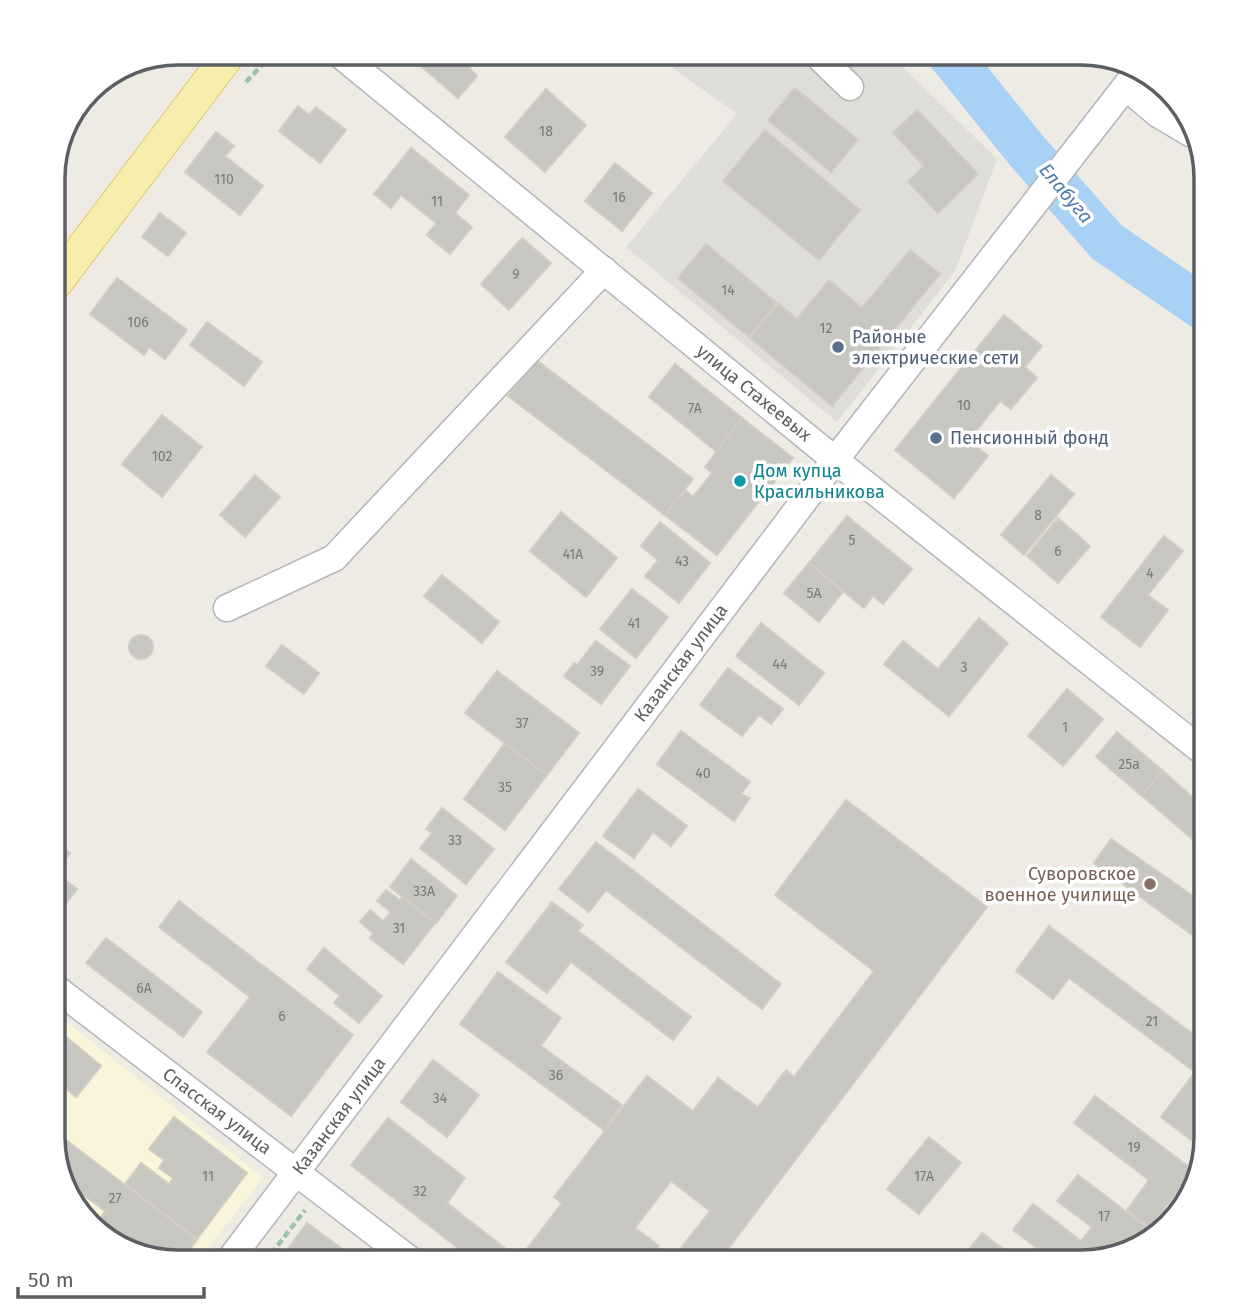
<svg xmlns="http://www.w3.org/2000/svg" width="1259" height="1315" font-family="'Fira Sans',sans-serif">
	<style>
		.commercial { fill: #faf4db }
		.industrial { fill: #deddd8 }
		.lines { fill: none; stroke-linecap: round; stroke-linejoin: round }
		.river { stroke: #a9d1f6; stroke-width: 44 }
		.building { fill: #c8c6c0; stroke: #d1cdc2; stroke-width: 2 }
		.minor-casing { stroke: #b4b5b9; stroke-width: 29 }
		.major-casing { stroke: #e3c665; stroke-width: 34 }
		.path { stroke: #9cc2a9; stroke-width: 4.5; stroke-dasharray: 7 3.5; stroke-linecap: butt }
		.minor { stroke: #fff; stroke-width: 26 }
		.major { stroke: #f7eeae; stroke-width: 32 }
		.service-dot { fill: #5c6f8a; stroke: #fff; stroke-width: 2.5 }
		.culture-dot { fill: #0f9aa8; stroke: #fff; stroke-width: 2.5 }
		.education-dot { fill: #8d6e63; stroke: #fff; stroke-width: 2.5 }
		.labels { text-anchor: middle; dominant-baseline: central; stroke-width: 7; stroke-linejoin: round; paint-order: stroke }
		.number-label { font-size: 14px; fill: #76787a }
		.service-label { font-size: 18px; fill: #4e5e75; stroke: #fff; text-anchor: start }
		.street-label { font-size: 18px; fill: #5b5e62; stroke: #fff }
		.culture-label { font-size: 18px; fill: #0d838f; stroke: #fff; text-anchor: start }
		.education-label { font-size: 18px; fill: #785e54; stroke: #fff; text-anchor: end }
		.water-label { font-size: 19px; font-style: italic; fill: #4c78af; stroke: #fff }
		.rim { fill: none; stroke: #5b5e62; stroke-width: 3.5 }
	</style>
	<rect width="100%" height="100%" fill="#edebe3"/>
	<polygon class="commercial" points="53,1011 263,1178 197,1262 178,1262 123,1250 83,1220 53,1138"/>
	<polygon class="industrial" points="652,53 888,53 997,159 955,271 837,422 626,247 737,114"/>
	<g class="lines">
		<polyline class="river" points="948,53 1026,150 1107,242 1206,310"/>
	</g>
	<g class="building">
		<polygon points="410,53 483,53 469,68 477,76 458,98 408,55"/>
		<polygon points="700,53 724,53 717,63"/>
		<polygon points="1072,53 1091,53 1084,63"/>
		<polygon points="795,88 858,140 831,172 768,120"/>
		<polygon points="1166,88 1176,95 1179,104 1163,92"/>
		<polygon points="546,89 586,125 545,172 505,137"/>
		<polygon points="298,106 309,115 316,107 346,130 320,163 279,131"/>
		<polygon points="917,110 978,174 938,213 908,182 924,166 893,133"/>
		<polygon points="765,130 860,210 819,260 723,181"/>
		<polygon points="216,132 234,146 225,156 263,186 240,215 185,172"/>
		<polygon points="411,148 469,195 455,213 472,227 450,254 427,235 436,223 401,195 391,208 374,194"/>
		<polygon points="615,163 652,193 622,231 585,201"/>
		<polygon points="160,213 186,233 168,256 142,237"/>
		<polygon points="522,238 551,263 509,310 481,284"/>
		<polygon points="706,244 777,303 749,337 678,278"/>
		<polygon points="910,250 940,274 832,406 750,338 778,303 797,319 829,280 862,308"/>
		<polygon points="117,278 187,330 165,359 149,347 144,355 90,314"/>
		<polygon points="1004,315 1042,346 1025,367 1037,378 1011,409 1000,401 969,440 988,456 954,498 895,450"/>
		<polygon points="207,322 262,362 244,386 190,345"/>
		<polygon points="535,359 693,479 665,515 508,396"/>
		<polygon points="675,364 742,418 717,452 649,397"/>
		<polygon points="53,413 64,421 53,435"/>
		<polygon points="162,415 202,447 162,497 122,464"/>
		<polygon points="742,418 793,458 717,555 665,515 685,490 693,497 712,473 705,467"/>
		<polygon points="255,475 280,497 245,537 220,515"/>
		<polygon points="1051,475 1074,494 1024,555 1001,535"/>
		<polygon points="561,512 617,558 586,597 530,551"/>
		<polygon points="847,516 912,569 883,604 873,596 864,608 809,563"/>
		<polygon points="1058,518 1090,546 1058,583 1027,556"/>
		<polygon points="660,522 710,563 679,603 645,576 658,560 641,546"/>
		<polygon points="1164,536 1183,551 1148,595 1168,610 1140,647 1101,617"/>
		<polygon points="809,563 843,592 819,622 784,593"/>
		<polygon points="442,575 499,622 482,643 424,596"/>
		<polygon points="632,589 668,617 636,658 600,629"/>
		<polygon points="979,618 1008,643 949,716 884,664 903,641 938,669"/>
		<polygon points="761,623 824,673 799,705 736,656"/>
		<circle cx="141" cy="647" r="12"/>
		<polygon points="596,641 630,666 601,704 564,676 574,663 577,665"/>
		<polygon points="282,645 319,673 304,694 266,666"/>
		<polygon points="728,668 783,709 771,724 759,715 742,736 700,705"/>
		<polygon points="497,671 579,733 547,775 465,713"/>
		<polygon points="1067,689 1103,719 1063,766 1028,736"/>
		<polygon points="681,731 750,782 741,794 750,798 734,821 657,764"/>
		<polygon points="1117,732 1163,771 1141,795 1096,757"/>
		<polygon points="505,743 547,775 505,830 464,799"/>
		<polygon points="1163,771 1206,809 1206,851 1141,795"/>
		<polygon points="638,789 687,826 671,846 653,832 634,858 603,836"/>
		<polygon points="846,800 987,907 718,1262 670,1262 710,1211 671,1181 635,1228 659,1246 647,1262 624,1262 616,1256 611,1262 517,1262 562,1203 554,1197 647,1076 693,1111 718,1078 758,1107 786,1070 794,1077 874,971 775,895"/>
		<polygon points="442,808 494,849 466,884 420,848 432,833 426,829"/>
		<polygon points="1111,839 1206,905 1206,945 1094,863"/>
		<polygon points="596,842 781,984 762,1009 606,890 589,912 559,889"/>
		<polygon points="59,845 70,853 55,873 77,889 60,912 66,916 53,933 53,854"/>
		<polygon points="411,859 457,896 436,923 390,887"/>
		<polygon points="386,890 400,900 402,897 435,923 403,964 370,938 373,933 360,922 370,910 383,921 391,912 377,901"/>
		<polygon points="179,901 353,1035 291,1116 207,1052 250,997 159,927"/>
		<polygon points="552,902 583,925 578,931 691,1017 673,1040 571,962 547,993 506,962"/>
		<polygon points="1049,926 1206,1044 1206,1133 1203,1130 1194,1142 1161,1117 1195,1072 1069,978 1053,999 1016,971"/>
		<polygon points="106,938 202,1012 183,1037 86,963"/>
		<polygon points="324,948 382,996 359,1023 334,1003 340,996 307,969"/>
		<polygon points="498,972 561,1018 541,1046 622,1105 604,1130 460,1024"/>
		<polygon points="53,1026 101,1066 76,1097 53,1077"/>
		<polygon points="433,1060 479,1095 447,1137 401,1102"/>
		<polygon points="1095,1096 1193,1170 1150,1228 1127,1210 1149,1180 1074,1123"/>
		<polygon points="53,1097 66,1108 53,1125"/>
		<polygon points="174,1117 247,1173 197,1239 125,1184 141,1163 169,1184 173,1178 159,1168 164,1160 149,1149"/>
		<polygon points="388,1118 465,1178 447,1203 511,1253 504,1262 476,1262 351,1165"/>
		<polygon points="929,1137 961,1163 919,1214 887,1189"/>
		<polygon points="66,1140 197,1240 180,1262 123,1250 117,1246 124,1237 100,1219 105,1211 70,1185 58,1152"/>
		<polygon points="1078,1175 1149,1229 1140,1240 1082,1262 1055,1262 1013,1230 1033,1204 1081,1241 1092,1227 1057,1201"/>
		<polygon points="307,1223 360,1262 278,1262"/>
		<polygon points="982,1233 1021,1262 973,1262 964,1256"/>
	</g>
	<g class="lines">
		<defs>
			<g id="minor">
				<polyline points="338,53 835,460 1206,754"/>
				<polyline points="815,53 850,87"/>
				<polyline points="1126,87 1158,114 1190,133"/>
				<polyline points="227,608 334,558 604,270"/>
				<polyline points="53,986 413,1262"/>
				<polyline points="228,1262 835,460 1140,68"/>
			</g>
			<polyline id="major" points="53,287 230,53"/>
		</defs>
		<use href="#minor" class="minor-casing"/>
		<use href="#major" class="major-casing"/>
		<g class="path">
			<polyline points="261,64 275,53"/>
			<polyline points="246,82 262,65"/>
			<polyline points="265,1262 305,1210"/>
		</g>
		<use href="#minor" class="minor"/>
		<use href="#major" class="major"/>
	</g>
	<g class="service-dot">
		<circle cx="838" cy="347" r="7"/>
		<circle cx="936" cy="438" r="7"/>
	</g>
	<circle class="culture-dot" cx="740" cy="481" r="7"/>
	<circle class="education-dot" cx="1150" cy="884" r="7"/>
	<g class="labels">
		<g class="number-label">
			<text x="546" y="131">18</text>
			<text x="224" y="179">110</text>
			<text x="619" y="197">16</text>
			<text x="437" y="201">11</text>
			<text x="516" y="274">9</text>
			<text x="728" y="290">14</text>
			<text x="138" y="322">106</text>
			<text x="826" y="328">12</text>
			<text x="964" y="405">10</text>
			<text x="695" y="408">7А</text>
			<text x="162" y="456">102</text>
			<text x="1038" y="515">8</text>
			<text x="852" y="540">5</text>
			<text x="1058" y="551">6</text>
			<text x="573" y="554">41А</text>
			<text x="682" y="561">43</text>
			<text x="1150" y="573">4</text>
			<text x="814" y="593">5А</text>
			<text x="634" y="623">41</text>
			<text x="780" y="664">44</text>
			<text x="964" y="667">3</text>
			<text x="597" y="671">39</text>
			<text x="522" y="723">37</text>
			<text x="1065" y="727">1</text>
			<text x="1129" y="764">25а</text>
			<text x="703" y="773">40</text>
			<text x="505" y="787">35</text>
			<text x="455" y="840">33</text>
			<text x="424" y="891">33А</text>
			<text x="399" y="928">31</text>
			<text x="144" y="988">6А</text>
			<text x="282" y="1016">6</text>
			<text x="1152" y="1021">21</text>
			<text x="556" y="1075">36</text>
			<text x="440" y="1098">34</text>
			<text x="1134" y="1147">19</text>
			<text x="208" y="1176">11</text>
			<text x="924" y="1176">17А</text>
			<text x="420" y="1191">32</text>
			<text x="115" y="1198">27</text>
			<text x="1104" y="1216">17</text>
		</g>
		<g class="service-label">
			<text x="852" y="337">Районые<tspan x="852" dy="21">электрические сети</tspan></text>
			<text x="950" y="438">Пенсионный фонд</text>
		</g>
		<g class="street-label">
			<text transform="translate(754 393) rotate(39)">улица Стахеевых</text>
			<text transform="translate(681 663) rotate(-53)">Казанская улица</text>
			<text transform="translate(217 1111) rotate(37)">Спасская улица</text>
			<text transform="translate(339 1116) rotate(-53)">Казанская улица</text>
		</g>
		<g class="culture-label">
			<text x="754" y="471">Дом купца<tspan x="754" dy="21">Красильникова</tspan></text>
		</g>
		<g class="education-label">
			<text x="1136" y="874">Суворовское<tspan x="1136" dy="21">военное училище</tspan></text>
		</g>
		<g class="water-label">
			<text transform="translate(1066 193) rotate(50)">Елабуга</text>
		</g>
	</g>
	<path d="M0 0H1259V1315H0ZM178 65H1081A113 113 0 0 1 1194 178V1137A113 113 0 0 1 1081 1250H178A113 113 0 0 1 65 1137V178A113 113 0 0 1 178 65Z" fill="#fff" fill-rule="evenodd"/>
	<path class="rim" d="M178 65H1081A113 113 0 0 1 1194 178V1137A113 113 0 0 1 1081 1250H178A113 113 0 0 1 65 1137V178A113 113 0 0 1 178 65Z"/>
	<path d="M18 1287v10h186v-10" fill="none" stroke="#5b5e62" stroke-width="3.5"/>
	<text x="28" y="1287" font-size="21" fill="#5b5e62" stroke="#ffffff" stroke-width="5" paint-order="stroke">50 m</text>
</svg>
